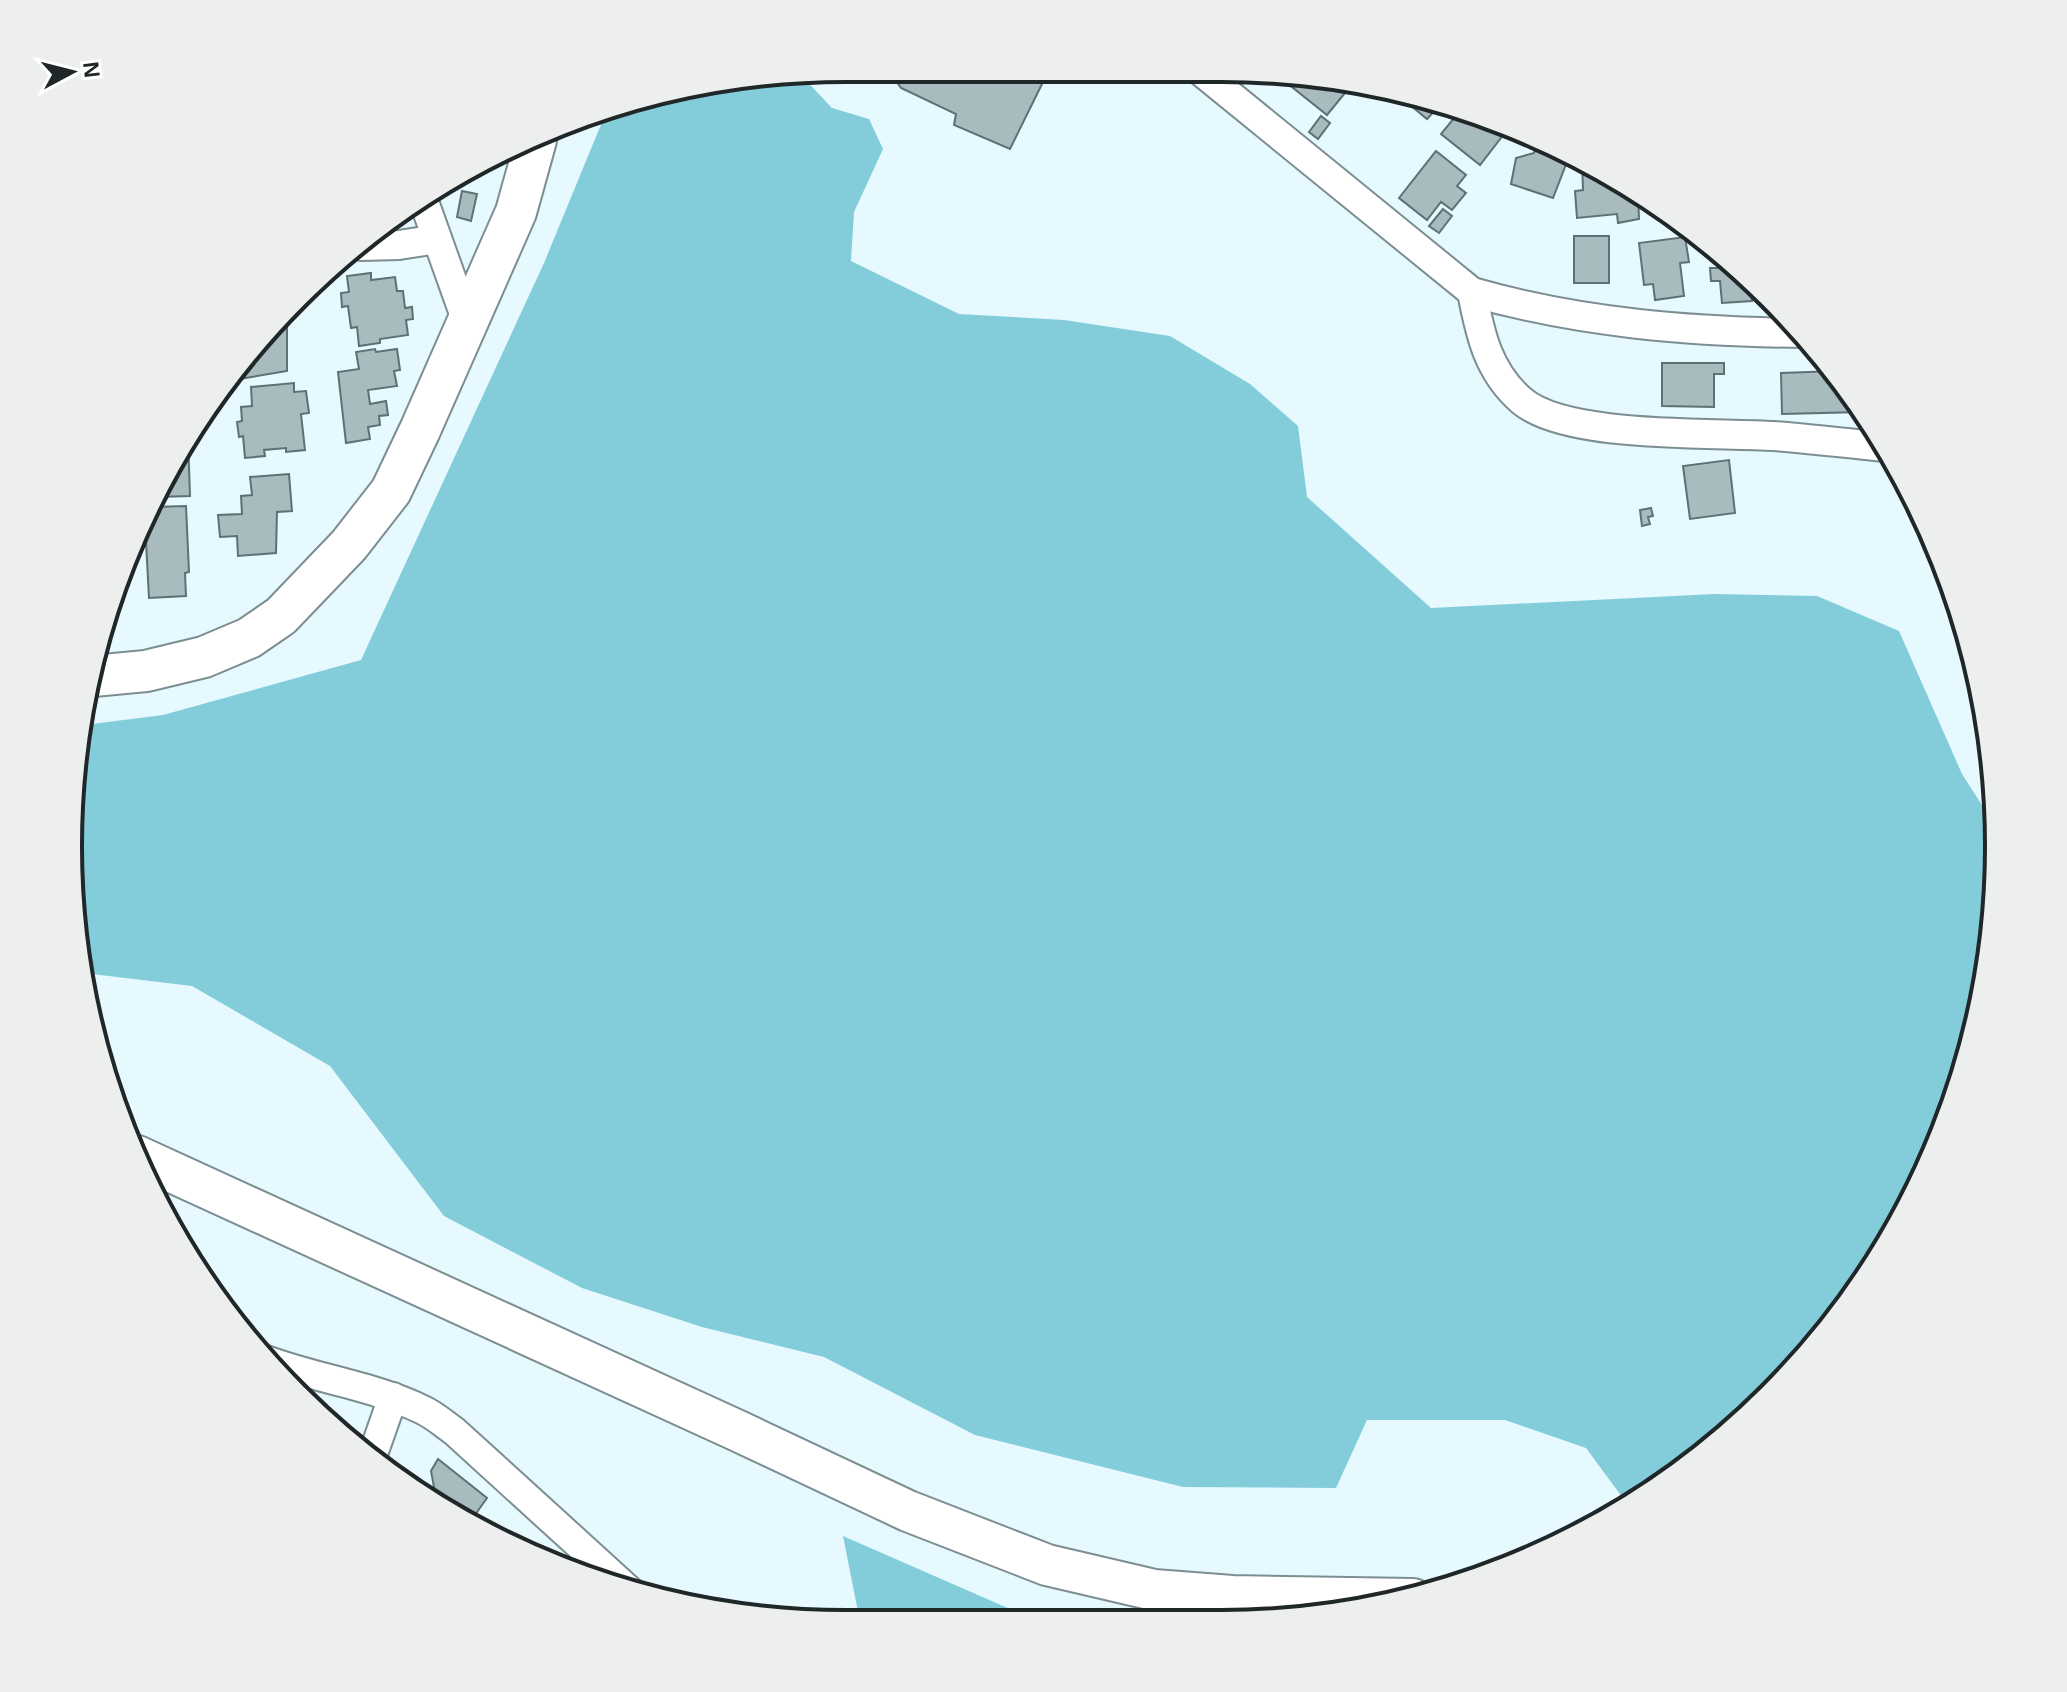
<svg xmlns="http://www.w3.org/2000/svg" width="2067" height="1692" font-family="Helvetica,sans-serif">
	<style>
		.forest { fill: #83cddb }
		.building { fill: #a8bbbf; stroke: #5e7074; stroke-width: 2 }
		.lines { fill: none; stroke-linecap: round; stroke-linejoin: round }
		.street-casing { stroke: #7c8e92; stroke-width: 32 }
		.secondary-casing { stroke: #7c8e92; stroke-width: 44 }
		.street { stroke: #fff; stroke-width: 28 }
		.secondary { stroke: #fff; stroke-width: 40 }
		.rim { fill: none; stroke: #202729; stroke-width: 4 }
	</style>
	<rect width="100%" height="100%" fill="#e5f9fe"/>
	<g class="forest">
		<polygon points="800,74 832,108 869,119 883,149 854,212 851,261 959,314 1064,320 1170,336 1250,384 1298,426 1307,497 1431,608 1714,594 1817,596 1899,631 1962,774 1996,827 1992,948 1958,1097 1895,1235 1806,1359 1694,1464 1628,1505 1586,1448 1505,1420 1367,1420 1336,1488 1183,1487 975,1435 824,1357 702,1327 582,1288 444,1216 330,1066 192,986 92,974 80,948 70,795 84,725 163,715 361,660 544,263 607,110 645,94"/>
		<polygon points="843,1536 1040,1622 860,1622"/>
	</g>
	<g class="building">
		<polygon points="887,68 1022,69 1042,84 1010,149 954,125 956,114 901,88"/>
		<polygon points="1236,70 1265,70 1256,80 1247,72 1242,79 1234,72"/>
		<polygon points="1294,75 1349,88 1327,115 1287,83"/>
		<polygon points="1404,100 1437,108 1427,119"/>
		<polygon points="1458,113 1511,125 1480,165 1441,134"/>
		<polygon points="1321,116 1330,123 1318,139 1309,132"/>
		<polygon points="1511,125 1520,128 1512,140 1505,133"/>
		<polygon points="1543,140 1570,154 1553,198 1511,184 1516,158 1534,153 1537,142"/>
		<polygon points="1436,151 1466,175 1457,186 1466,193 1452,210 1441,202 1427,220 1399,198"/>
		<polygon points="1582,161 1638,191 1639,219 1618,223 1617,214 1577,218 1575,191 1583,190"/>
		<polygon points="468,167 473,179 449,188 446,181"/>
		<polygon points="462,191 477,194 471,221 457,217"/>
		<polygon points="1660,205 1675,217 1661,218"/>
		<polygon points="1443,209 1452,216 1439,233 1429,226"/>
		<rect x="1574" y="236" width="35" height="47"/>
		<polygon points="1685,237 1689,262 1680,263 1684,296 1655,300 1653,284 1644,285 1639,243"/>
		<polygon points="1717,252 1757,284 1750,284 1752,301 1722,303 1720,281 1711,281 1710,268 1718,268"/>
		<polygon points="371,273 371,280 395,277 397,291 403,291 405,308 412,307 413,319 406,320 408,335 380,339 380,343 359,346 357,327 351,328 348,306 342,307 341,293 349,292 347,276"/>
		<polygon points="287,307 287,371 228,381 228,378"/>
		<polygon points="375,349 376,352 397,349 400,370 394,371 397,386 368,390 370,404 386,401 388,415 379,416 380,425 368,427 370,439 346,443 338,372 359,369 356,352"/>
		<polygon points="1662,363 1724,363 1724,374 1714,374 1714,407 1662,406"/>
		<polygon points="1837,371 1862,412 1782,414 1781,373"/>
		<polygon points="294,383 294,392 306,391 309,413 301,414 305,450 286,452 286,448 264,450 265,456 245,458 243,436 239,437 237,422 242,421 241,407 252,406 251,387"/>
		<polygon points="188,437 190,496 158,497"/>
		<polygon points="1729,460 1735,513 1690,519 1683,466"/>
		<polygon points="289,474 292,511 277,512 276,553 238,556 237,536 220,537 218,515 242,514 241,496 252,495 250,477"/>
		<polygon points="186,506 189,572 185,573 186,596 149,598 145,523 153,507"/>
		<polygon points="1651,508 1653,516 1648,517 1650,524 1642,526 1640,510"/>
		<polygon points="438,1459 487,1498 470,1522 429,1495 434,1487 431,1471"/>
	</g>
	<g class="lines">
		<defs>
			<g id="street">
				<path d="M 1198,69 L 1472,292 C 1580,323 1692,332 1804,333"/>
				<polyline points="423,199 467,322"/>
				<polyline points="361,246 399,245 437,239"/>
				<path d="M 1472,292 C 1480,334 1488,372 1522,401 C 1567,439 1713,432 1774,436 C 1811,439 1848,443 1885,447"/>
				<path d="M 266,1360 C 317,1379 374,1386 423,1410 C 434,1415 444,1424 454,1431 L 632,1593"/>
				<polyline points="372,1457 393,1397"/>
			</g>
			<g id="secondary">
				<polyline points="93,676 146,671 204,657 249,638 281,616 349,545 391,491 420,430 516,212 536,140"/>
				<polyline points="137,1156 736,1430 908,1511 1047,1565 1154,1590 1232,1596 1413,1599"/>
			</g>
		</defs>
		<use href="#street" class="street-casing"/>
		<use href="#secondary" class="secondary-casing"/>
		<use href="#street" class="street"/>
		<use href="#secondary" class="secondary"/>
	</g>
	<path d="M0 0H2067V1692H0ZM846 82H1221A764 764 0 0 1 1985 846V846A764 764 0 0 1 1221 1610H846A764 764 0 0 1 82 846V846A764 764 0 0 1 846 82Z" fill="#edeeee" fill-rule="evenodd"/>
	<path class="rim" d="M846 82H1221A764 764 0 0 1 1985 846V846A764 764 0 0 1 1221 1610H846A764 764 0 0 1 82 846V846A764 764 0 0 1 846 82Z"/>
	<g transform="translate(72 72) rotate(83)" stroke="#ffffff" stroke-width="6" paint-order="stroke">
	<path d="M0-6L14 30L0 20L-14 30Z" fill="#202729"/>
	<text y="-12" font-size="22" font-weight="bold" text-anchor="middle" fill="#202729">N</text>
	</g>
</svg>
